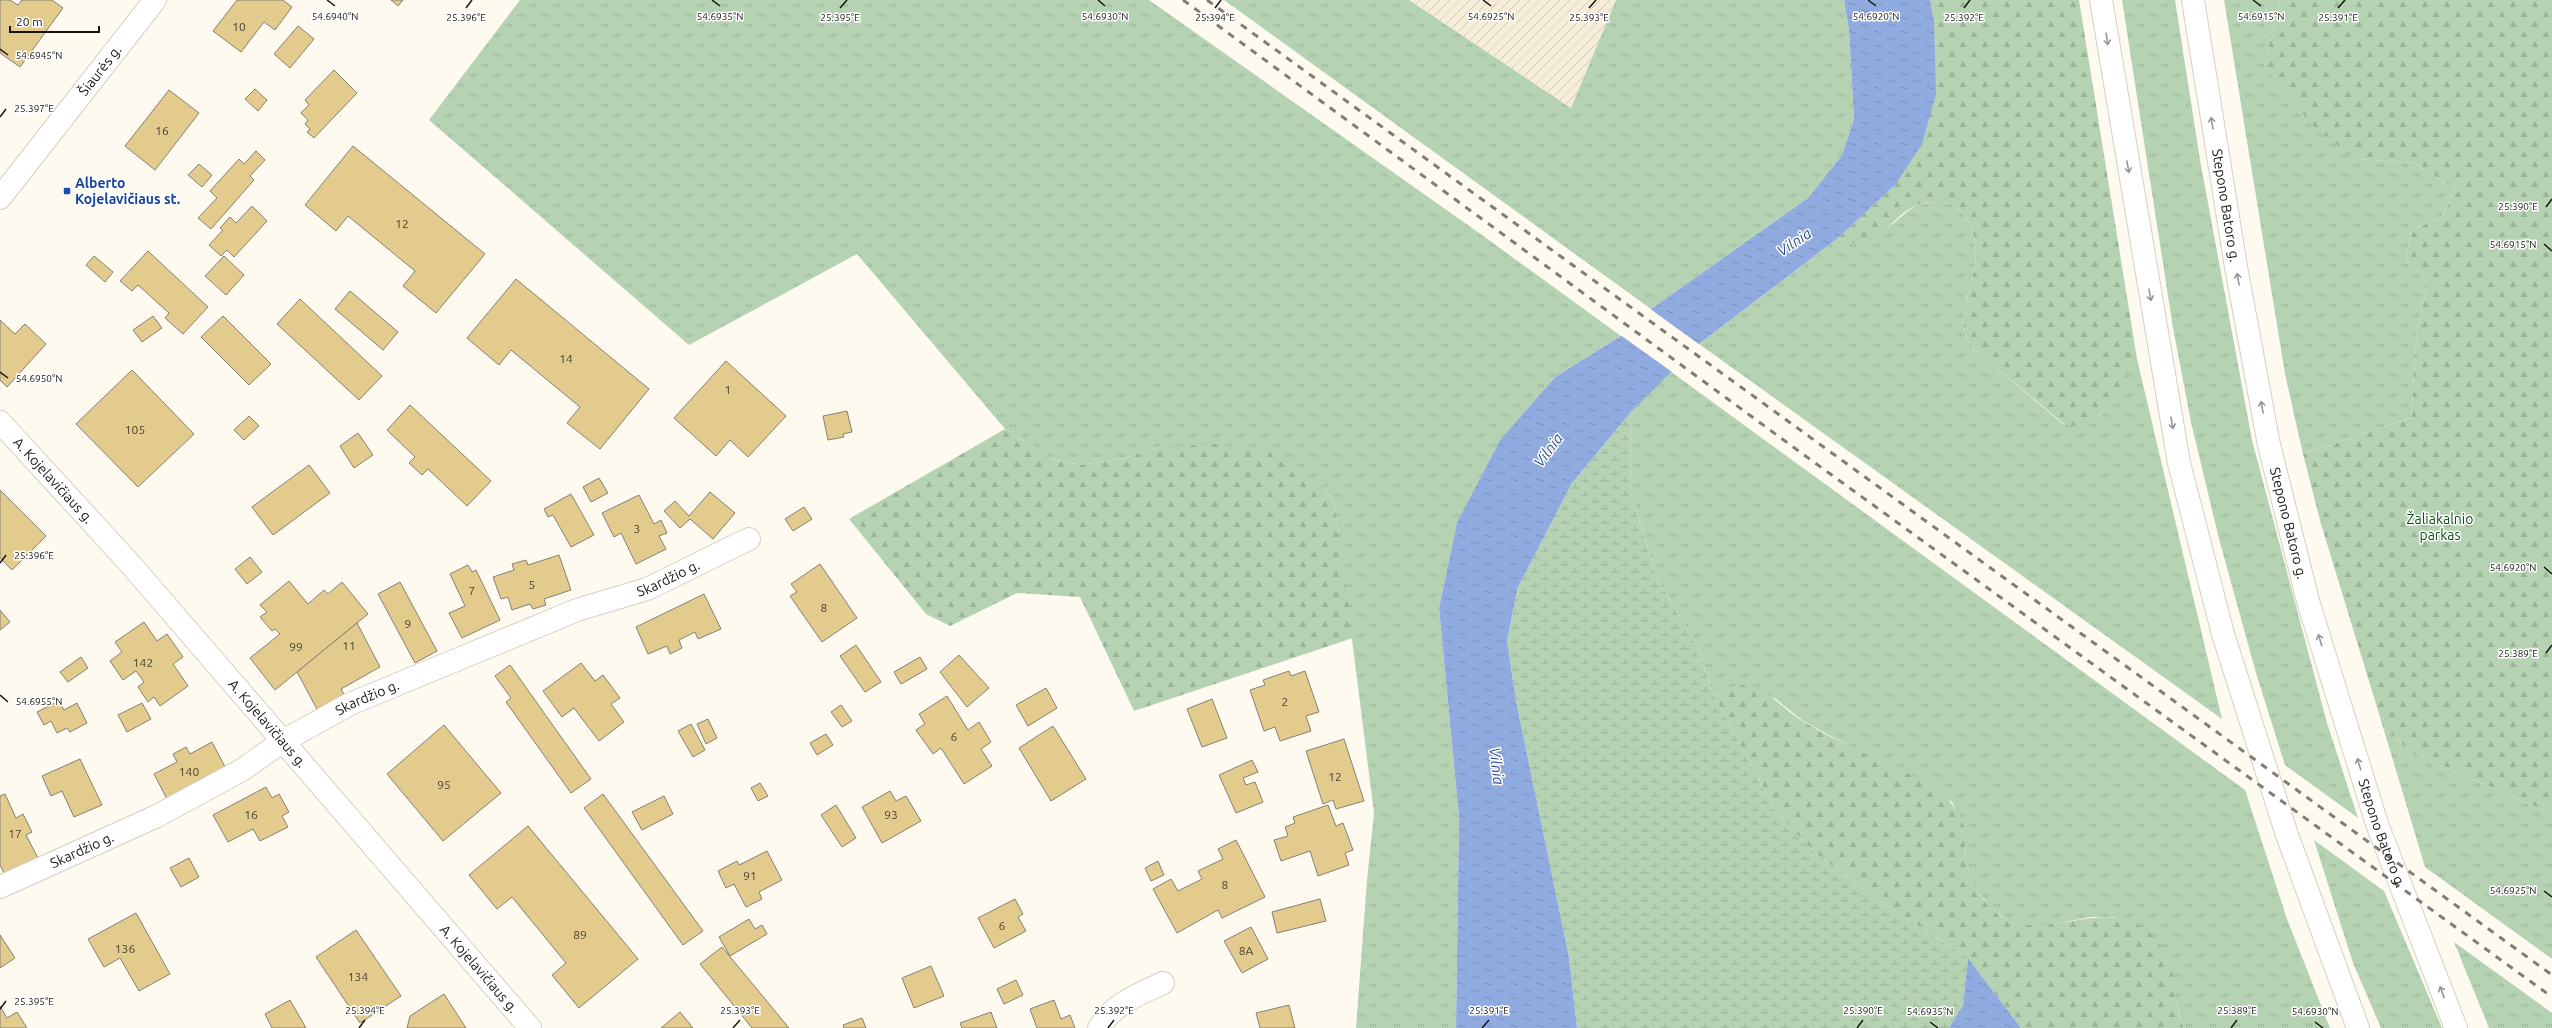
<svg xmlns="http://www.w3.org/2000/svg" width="2552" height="1028" font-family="Ubuntu,sans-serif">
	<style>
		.industrial { fill: url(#industrial-furrows) }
		.grass { fill: url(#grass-tufts) }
		.forest { fill: url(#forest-firs) }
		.wetland { fill: url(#wetland-marsh) }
		.water { fill: url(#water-ripples) }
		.pier { fill: #fefaef }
		.building { fill: #e3ca8d; stroke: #868176 }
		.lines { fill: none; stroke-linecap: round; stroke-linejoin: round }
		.street-casing { stroke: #d5d0c3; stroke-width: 24 }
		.secondary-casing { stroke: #d5d0c3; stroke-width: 24 }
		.primary-casing { stroke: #d5d0c3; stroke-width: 24 }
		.street { stroke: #fff; stroke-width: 22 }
		.secondary { stroke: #fff; stroke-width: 22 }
		.primary { stroke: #fff; stroke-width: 22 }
		.rail { stroke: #807d76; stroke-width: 3; stroke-dasharray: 7 7; stroke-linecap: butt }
		.oneway { stroke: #979694 }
		.ticks { fill: none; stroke: #171511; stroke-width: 1.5 }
		.transit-dot { fill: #1a4fb4; stroke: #fff; stroke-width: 1.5 }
		.labels { text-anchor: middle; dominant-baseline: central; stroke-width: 3; stroke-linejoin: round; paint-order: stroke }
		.number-label { font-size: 12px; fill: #4a4230 }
		.street-label { font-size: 14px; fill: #171511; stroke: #fff }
		.transit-label { font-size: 14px; font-weight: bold; fill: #164399; stroke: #fff; text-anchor: start }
		.park-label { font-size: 14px; fill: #0e5012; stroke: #fff }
		.water-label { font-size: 15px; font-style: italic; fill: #2d4b8c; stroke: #fff }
		.ticks-label { font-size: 10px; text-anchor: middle; fill: #171511; stroke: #fff; stroke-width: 3; stroke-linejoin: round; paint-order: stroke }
	</style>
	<defs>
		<pattern id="industrial-furrows" width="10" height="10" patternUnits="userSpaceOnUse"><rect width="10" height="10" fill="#f6edd9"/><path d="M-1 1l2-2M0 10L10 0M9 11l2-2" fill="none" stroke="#d2cab9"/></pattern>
		<pattern id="grass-tufts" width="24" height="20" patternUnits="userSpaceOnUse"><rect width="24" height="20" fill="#b5d3b3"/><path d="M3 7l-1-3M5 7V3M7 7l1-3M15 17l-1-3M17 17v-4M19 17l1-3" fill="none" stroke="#9bb499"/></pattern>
		<pattern id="forest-firs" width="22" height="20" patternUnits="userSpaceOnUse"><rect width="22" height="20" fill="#b5d3b3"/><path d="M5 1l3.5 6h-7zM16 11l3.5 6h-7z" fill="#9bb499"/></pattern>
		<pattern id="wetland-marsh" width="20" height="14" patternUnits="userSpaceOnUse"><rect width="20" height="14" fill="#b5d3b3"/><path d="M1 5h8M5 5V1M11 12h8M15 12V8" fill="none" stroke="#9bb499"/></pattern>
		<pattern id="water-ripples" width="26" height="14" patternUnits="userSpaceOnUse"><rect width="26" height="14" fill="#90abe0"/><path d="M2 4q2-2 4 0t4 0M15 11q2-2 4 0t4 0" fill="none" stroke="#7b92bf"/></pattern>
	</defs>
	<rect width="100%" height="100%" fill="#fefaef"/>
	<polygon class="industrial" points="1409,0 1616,0 1571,108"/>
	<g class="grass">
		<polygon points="520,0 1149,0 1482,235 1621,336 1555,377 1500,440 1457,522 1439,608 1459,817 1456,1028 1356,1028 1367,880 1374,813 1335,506 1322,484 1160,447 1125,458 1080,465 1053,459 1005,429 857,254 689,345 429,120"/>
		<polygon points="1224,0 1409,0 1571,108 1616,0 1844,0 1849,30 1854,119 1842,155 1808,198 1651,309"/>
		<polygon points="2122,0 2175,0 2200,160 2252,440 2327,723 2358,818 2285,765 2256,673 2219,539 2191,422 2173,328"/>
		<polygon points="2224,0 2280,0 2264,66 2355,159 2414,163 2456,189 2442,216 2411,231 2406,260 2428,283 2417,330 2411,418 2303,454 2285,374"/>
		<path d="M 1939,201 L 1955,205 C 1960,211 1968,219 1971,227 C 1987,266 1958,299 1965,333 C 1966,339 1971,344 1974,349 L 2063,424 L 2100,415 L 2137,359 L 2222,719 L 1699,344 L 1838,238 C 1870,254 1889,224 1912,208 C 1919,203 1931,203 1939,201 Z"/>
		<polygon points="1670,371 2245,790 2287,919 2330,1028 2184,1028 2173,993 2171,964 2115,917 2092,917 2036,927 2013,923 1992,910 1972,884 1966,861 1964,827 1952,802 1803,721 1776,699 1739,685 1714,696 1697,646 1658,580 1630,491 1631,412"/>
		<polygon points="2383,727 2413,753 2552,814 2552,959 2425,867"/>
		<polygon points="2314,840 2384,891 2442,1028 2381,1028 2353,963"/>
		<polygon points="2454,942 2552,1013 2552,1028 2489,1028"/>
	</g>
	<g class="forest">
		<path d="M 1930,0 L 2079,0 L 2137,359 C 2125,377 2107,414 2088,424 C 2080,428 2071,426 2064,424 L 1974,349 C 1971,344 1966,339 1965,333 C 1958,299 1987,266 1971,227 C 1968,219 1960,211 1955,205 C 1942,202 1926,200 1913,207 C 1884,222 1877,258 1838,238 L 1895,185 L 1934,20 Z"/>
		<polygon points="2280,0 2552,0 2552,814 2413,753 2383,727 2321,524 2303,454 2411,418 2417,330 2428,283 2406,260 2411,231 2442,216 2456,189 2414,163 2355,159 2312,125 2264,66"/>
		<polygon points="1005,429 1053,459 1080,465 1125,458 1160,447 1216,444 1269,452 1322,484 1335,506 1353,638 1134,711 1080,597 1017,593 950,626 926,614 849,519"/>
		<path d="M 1739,685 C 1767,686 1781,708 1804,722 C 1846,747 1892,765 1936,787 C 1948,798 1958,810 1964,826 C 1966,833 1965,843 1965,850 C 1967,873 1975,893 1992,909 C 2044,959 2128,868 2170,963 C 2174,971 2172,984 2174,993 C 2176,1005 2180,1016 2184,1028 L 2021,1028 L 1968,958 L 1883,903 L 1814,852 L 1777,813 L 1714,696 Z"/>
	</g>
	<polygon class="wetland" points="1631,412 1630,491 1658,580 1697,646 1714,696 1777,813 1814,852 1883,903 1968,958 1963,1005 1949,1028 1577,1028 1569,957 1516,701 1507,640 1518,587 1572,483"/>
	<g class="water">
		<polygon points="1844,0 1930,0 1934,20 1936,94 1922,144 1895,185 1838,238 1699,344 1631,412 1572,483 1518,587 1507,640 1516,701 1569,957 1577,1028 1456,1028 1459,817 1439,608 1457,522 1500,440 1555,377 1621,336 1651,309 1808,198 1842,155 1854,119 1849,30"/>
		<polygon points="1968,958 2021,1028 1949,1028 1963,1005"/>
	</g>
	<polygon class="pier" points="1649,308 1700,345 1672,372 1619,334"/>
	<g class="building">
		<polygon points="0,0 10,0 18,5 22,0 52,0 63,8 20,67 0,53"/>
		<polygon points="237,0 283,0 292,7 275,30 264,22 241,52 213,31"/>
		<polygon points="391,0 403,0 398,6"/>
		<polygon points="298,26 314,39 290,68 274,54"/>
		<polygon points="334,70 357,93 314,138 307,132 310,129 305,124 308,120 301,113 309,105 305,100"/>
		<polygon points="255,89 267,100 258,111 245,99"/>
		<polygon points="169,90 199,113 155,170 125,146"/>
		<polygon points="353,146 485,254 436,313 403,286 415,271 348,216 336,231 305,205"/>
		<polygon points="256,151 265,160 250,176 254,180 211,229 198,218 217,198 210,191 239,159 244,164"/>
		<polygon points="199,164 212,175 202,187 188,175"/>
		<polygon points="252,206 267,221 234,257 227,250 221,256 209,245 223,230 220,228 230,217 236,223"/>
		<polygon points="148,251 208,307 183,334 165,318 169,313 138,285 132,291 120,281"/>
		<polygon points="94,256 113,272 105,282 86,265"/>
		<polygon points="224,256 244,275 226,295 205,276"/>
		<polygon points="516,279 649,389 600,449 567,423 580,407 511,350 499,365 467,338"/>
		<polygon points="350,291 398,332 383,350 335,309"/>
		<polygon points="300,299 382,376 359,400 277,324"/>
		<polygon points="153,316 162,328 142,342 133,330"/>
		<polygon points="223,316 271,364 249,385 201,337"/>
		<polygon points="0,320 15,334 25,324 46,344 7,387 0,380"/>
		<polygon points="726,361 786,416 748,457 730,440 716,456 674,418"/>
		<polygon points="132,370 194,434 138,487 76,424"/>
		<polygon points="410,405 491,481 467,506 428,469 422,475 409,463 415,457 387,430"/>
		<polygon points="847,411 852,432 843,434 844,437 828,440 823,416"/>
		<polygon points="249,416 259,426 244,440 234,430"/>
		<polygon points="358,433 373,455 354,468 340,446"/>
		<polygon points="309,465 330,493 273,535 252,507"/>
		<polygon points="599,478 608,493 591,502 583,487"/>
		<polygon points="0,490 46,536 12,570 0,558"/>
		<polygon points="710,492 735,513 713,539 690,519 680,528 664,511 675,501 689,516"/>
		<polygon points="571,494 594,535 571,547 553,515 548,517 544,509"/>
		<polygon points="639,495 654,524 661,520 667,533 659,536 666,549 636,564 621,533 614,537 602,513"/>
		<polygon points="804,507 812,519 793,531 785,519"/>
		<polygon points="559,555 571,590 544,599 546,605 533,609 530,604 512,610 508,597 501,599 493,577 514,570 512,564 526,560 528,565"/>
		<polygon points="250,557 262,572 247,584 235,569"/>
		<polygon points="820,564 857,618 822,642 790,596 797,592 791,584"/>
		<polygon points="468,565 472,572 476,570 500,620 462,638 449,613 465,606 450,574"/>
		<polygon points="289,581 308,604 324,590 328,594 342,582 368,614 275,690 250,658 280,634 275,629 272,631 260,617 267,612 260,605"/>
		<polygon points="400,582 437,651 415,663 378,594"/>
		<polygon points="704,594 721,629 698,639 695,632 679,640 682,648 670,654 667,646 648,654 636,627"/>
		<polygon points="0,610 10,622 0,630"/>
		<polygon points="144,622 157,641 167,634 183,657 173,664 188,686 160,706 154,697 148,702 138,687 144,682 136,671 123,680 110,661 122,652 115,642"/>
		<polygon points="357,623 380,667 341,689 345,696 317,709 297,672"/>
		<polygon points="856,645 881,682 865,692 840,656"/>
		<polygon points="959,655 989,688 967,707 940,672"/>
		<polygon points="81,657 88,668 68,682 60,672"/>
		<polygon points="920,657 927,669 901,684 894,672"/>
		<polygon points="581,663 595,681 603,675 620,698 611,704 624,722 599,741 574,708 562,717 543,691"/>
		<polygon points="510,665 591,779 571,793 506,702 511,698 495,676"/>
		<polygon points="1289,671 1291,676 1305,671 1319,712 1306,716 1311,731 1280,741 1275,727 1264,731 1250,690 1265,685 1263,680"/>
		<polygon points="1046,688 1057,708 1028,726 1016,705"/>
		<polygon points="947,696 968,730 979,722 991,742 981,749 992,766 964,784 941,748 933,754 916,730 925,724 919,714"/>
		<polygon points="1212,699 1227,738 1202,747 1187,709"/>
		<polygon points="59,701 64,710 77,703 87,723 70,732 67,728 57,733 51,721 44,725 37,712"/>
		<polygon points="142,703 151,719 127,732 118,715"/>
		<polygon points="841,705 852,721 842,727 831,712"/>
		<polygon points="708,719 717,738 706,744 697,724"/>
		<polygon points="691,724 705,750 693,757 678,731"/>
		<polygon points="444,725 501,793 443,841 387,774"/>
		<polygon points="1053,726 1086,779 1051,801 1019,748"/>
		<polygon points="826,734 833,745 817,755 810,743"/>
		<polygon points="1344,739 1364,801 1336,809 1333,800 1323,804 1306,751"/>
		<polygon points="212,742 225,767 167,799 154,774 177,762 173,754 186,747 190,754"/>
		<polygon points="80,759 102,805 74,817 62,791 51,796 42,776"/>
		<polygon points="1252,760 1258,772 1243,778 1246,785 1255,782 1263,802 1236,813 1219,775"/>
		<polygon points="760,783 768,796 758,801 751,788"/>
		<polygon points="266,787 272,798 279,794 289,812 282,816 288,827 260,841 253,829 228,842 213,815"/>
		<polygon points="890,791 896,801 906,796 921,821 882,843 862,807"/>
		<polygon points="5,794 16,818 23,814 32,832 26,835 38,858 5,875 0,865 0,796"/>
		<polygon points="603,794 703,931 683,945 584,808"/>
		<polygon points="664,796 673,814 642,830 632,812"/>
		<polygon points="836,805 856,838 842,847 821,815"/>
		<polygon points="1328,805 1336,826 1343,823 1353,850 1345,853 1349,865 1318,876 1310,851 1281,861 1274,840 1288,836 1285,827 1295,823 1293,817"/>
		<polygon points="528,826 638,959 579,1008 552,975 566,963 512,897 497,909 469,875"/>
		<polygon points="1236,840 1265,897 1222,918 1218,910 1177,933 1153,889 1171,879 1178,891 1202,879 1198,871 1223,859 1218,849"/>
		<polygon points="767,851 782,880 759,892 762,899 746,907 734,884 726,888 718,871 737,861 739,865"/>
		<polygon points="189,858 199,877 181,887 170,868"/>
		<polygon points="1158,861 1164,875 1151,881 1145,868"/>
		<polygon points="1015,899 1023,914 1018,917 1026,931 994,948 978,918"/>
		<polygon points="1320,899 1326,921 1277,933 1272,912"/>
		<polygon points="136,913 170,974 139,991 120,958 104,967 88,939"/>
		<polygon points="749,919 755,929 762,925 767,934 730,956 719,937"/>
		<polygon points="1251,927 1268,959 1242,973 1224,941"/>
		<polygon points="356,930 401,996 360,1023 316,957"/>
		<polygon points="0,935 15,958 0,968"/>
		<polygon points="722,947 789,1028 752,1028 700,964"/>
		<polygon points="931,966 944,996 914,1008 902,978"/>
		<polygon points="1016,980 1023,995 1004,1004 997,989"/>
		<polygon points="444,994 466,1028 407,1028 410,1016"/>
		<polygon points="290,1000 306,1028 272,1028 265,1014"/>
		<polygon points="1054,1000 1061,1019 1070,1015 1075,1028 1037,1028 1030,1009"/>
		<polygon points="1289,1005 1295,1028 1260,1028 1256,1013"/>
		<polygon points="0,1006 7,1018 17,1012 27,1028 0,1028"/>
		<polygon points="680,1012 693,1028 661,1028"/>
		<polygon points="991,1012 997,1028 962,1028 960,1023"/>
		<polygon points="862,1018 866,1028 844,1028 843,1025"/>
	</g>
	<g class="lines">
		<defs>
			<g id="street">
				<path id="s1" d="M 0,422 L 132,566 L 530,1028"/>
				<path id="s2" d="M 0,887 L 157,816 L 242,770 L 283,741 L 350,704 L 577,610 L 647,589 L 749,539"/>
				<path d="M 1099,1028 C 1113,1004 1139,994 1163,983"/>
			</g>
			<g id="secondary">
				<path id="s3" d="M 0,198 L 155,0"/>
			</g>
			<g id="primary">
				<polyline points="2101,0 2179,463 2223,634 2287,835 2358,1028"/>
				<path id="s4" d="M 2193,0 L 2236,267 L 2269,445 L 2308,601 L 2377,824 L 2456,1028"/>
			</g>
		</defs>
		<use href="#street" class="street-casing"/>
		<use href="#secondary" class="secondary-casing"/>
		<use href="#primary" class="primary-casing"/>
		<use href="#street" class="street"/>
		<use href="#secondary" class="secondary"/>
		<use href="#primary" class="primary"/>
		<g class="rail">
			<polyline points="1183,0 1800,452 2552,997"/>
			<polyline points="1207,0 2552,975"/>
		</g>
	</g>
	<defs><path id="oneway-shaft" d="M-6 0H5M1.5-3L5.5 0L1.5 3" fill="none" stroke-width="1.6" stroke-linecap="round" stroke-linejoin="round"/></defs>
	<g class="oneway">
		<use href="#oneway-shaft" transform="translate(2107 39) rotate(81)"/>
		<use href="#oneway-shaft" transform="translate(2212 123) rotate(-99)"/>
		<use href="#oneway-shaft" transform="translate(2128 167) rotate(80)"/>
		<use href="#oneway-shaft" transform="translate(2238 279) rotate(-101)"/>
		<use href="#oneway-shaft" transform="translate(2150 295) rotate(80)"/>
		<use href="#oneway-shaft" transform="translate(2262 407) rotate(-101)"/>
		<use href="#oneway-shaft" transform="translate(2172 423) rotate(80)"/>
		<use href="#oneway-shaft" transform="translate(2320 640) rotate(-107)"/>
		<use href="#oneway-shaft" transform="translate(2359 764) rotate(-107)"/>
		<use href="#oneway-shaft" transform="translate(2442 992) rotate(-111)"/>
	</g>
	<path class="ticks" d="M 327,0 L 335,6M 712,0 L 720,6M 1098,0 L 1105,6M 1483,0 L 1491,6M 1868,0 L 1876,6M 2253,0 L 2261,6M 466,8 L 472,0M 840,8 L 847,0M 1215,8 L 1221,0M 1589,8 L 1596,0M 1964,8 L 1970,0M 2338,8 L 2345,0M 0,49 L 8,55M 0,117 L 6,109M 2546,207 L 2552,199M 2544,244 L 2552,251M 0,372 L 8,378M 0,563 L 6,555M 2544,567 L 2552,574M 2546,653 L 2552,645M 0,695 L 8,702M 2544,891 L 2552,897M 0,1009 L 6,1001M 1930,1022 L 1938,1028M 2315,1022 L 2323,1028M 359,1028 L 365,1020M 733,1028 L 740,1020M 1108,1028 L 1114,1020M 1482,1028 L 1489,1020M 1857,1028 L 1863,1020M 2231,1028 L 2237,1020"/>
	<rect class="transit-dot" x="63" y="187" width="8" height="8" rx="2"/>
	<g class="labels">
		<g class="number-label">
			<text x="239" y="26">10</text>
			<text x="162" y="130">16</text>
			<text x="402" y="223">12</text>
			<text x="566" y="358">14</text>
			<text x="728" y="389">1</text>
			<text x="135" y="429">105</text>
			<text x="637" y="528">3</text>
			<text x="532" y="584">5</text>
			<text x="472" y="590">7</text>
			<text x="824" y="607">8</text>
			<text x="408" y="623">9</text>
			<text x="349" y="645">11</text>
			<text x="296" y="646">99</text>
			<text x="143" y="662">142</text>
			<text x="1285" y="701">2</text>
			<text x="954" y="736">6</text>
			<text x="189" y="771">140</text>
			<text x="1335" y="776">12</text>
			<text x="444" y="784">95</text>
			<text x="251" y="814">16</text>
			<text x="891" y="814">93</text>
			<text x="15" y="833">17</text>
			<text x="750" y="875">91</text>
			<text x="1225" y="884">8</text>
			<text x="1002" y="925">6</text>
			<text x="580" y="934">89</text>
			<text x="125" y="948">136</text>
			<text x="1246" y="950">8A</text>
			<text x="358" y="976">134</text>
		</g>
		<g class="street-label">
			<text stroke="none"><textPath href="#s3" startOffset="162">Šiaurės g.</textPath></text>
			<text stroke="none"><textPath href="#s4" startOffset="208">Stepono Batoro g.</textPath></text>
			<text stroke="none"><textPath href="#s1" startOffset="79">A. Kojelavičiaus g.</textPath></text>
			<text stroke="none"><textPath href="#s4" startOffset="532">Stepono Batoro g.</textPath></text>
			<text stroke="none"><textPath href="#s2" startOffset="738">Skardžio g.</textPath></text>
			<text stroke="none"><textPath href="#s2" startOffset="414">Skardžio g.</textPath></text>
			<text stroke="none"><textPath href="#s1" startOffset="403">A. Kojelavičiaus g.</textPath></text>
			<text stroke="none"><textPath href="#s4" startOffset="856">Stepono Batoro g.</textPath></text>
			<text stroke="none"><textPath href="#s2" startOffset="90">Skardžio g.</textPath></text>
			<text stroke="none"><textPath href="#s1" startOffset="727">A. Kojelavičiaus g.</textPath></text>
		</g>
		<g class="transit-label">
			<text x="75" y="183">Alberto<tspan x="75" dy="16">Kojelavičiaus st.</tspan></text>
		</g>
		<g class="park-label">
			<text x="2440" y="519">Žaliakalnio<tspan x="2440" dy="16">parkas</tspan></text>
		</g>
		<g class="water-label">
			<text transform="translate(1794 242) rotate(-34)">Vilnia</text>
			<text transform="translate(1548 450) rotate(-53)">Vilnia</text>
			<text transform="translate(1497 766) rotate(83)">Vilnia</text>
		</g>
	</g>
	<g class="ticks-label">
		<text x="335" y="20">54.6940°N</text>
		<text x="720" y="20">54.6935°N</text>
		<text x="1105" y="20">54.6930°N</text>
		<text x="1491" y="20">54.6925°N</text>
		<text x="1876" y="20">54.6920°N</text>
		<text x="2261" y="20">54.6915°N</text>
		<text x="466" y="21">25.396°E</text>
		<text x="840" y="21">25.395°E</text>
		<text x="1215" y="21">25.394°E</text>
		<text x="1589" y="21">25.393°E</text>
		<text x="1964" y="21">25.392°E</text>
		<text x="2338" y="21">25.391°E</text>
		<text x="39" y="59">54.6945°N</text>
		<text x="34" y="112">25.397°E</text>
		<text x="2518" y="210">25.390°E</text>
		<text x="2513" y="248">54.6915°N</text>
		<text x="39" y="382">54.6950°N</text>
		<text x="34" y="559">25.396°E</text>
		<text x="2513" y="571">54.6920°N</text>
		<text x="2518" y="657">25.389°E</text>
		<text x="39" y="705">54.6955°N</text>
		<text x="2513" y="894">54.6925°N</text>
		<text x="34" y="1005">25.395°E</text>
		<text x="365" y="1014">25.394°E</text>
		<text x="740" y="1014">25.393°E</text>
		<text x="1114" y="1014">25.392°E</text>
		<text x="1489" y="1014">25.391°E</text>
		<text x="1863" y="1014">25.390°E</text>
		<text x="2237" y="1014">25.389°E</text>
		<text x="1930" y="1015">54.6935°N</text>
		<text x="2315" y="1015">54.6930°N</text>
	</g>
	<path d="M10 26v6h89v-6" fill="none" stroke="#171511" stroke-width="2"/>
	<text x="16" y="26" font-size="12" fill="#171511" stroke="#ffffff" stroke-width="3" paint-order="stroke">20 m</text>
</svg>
